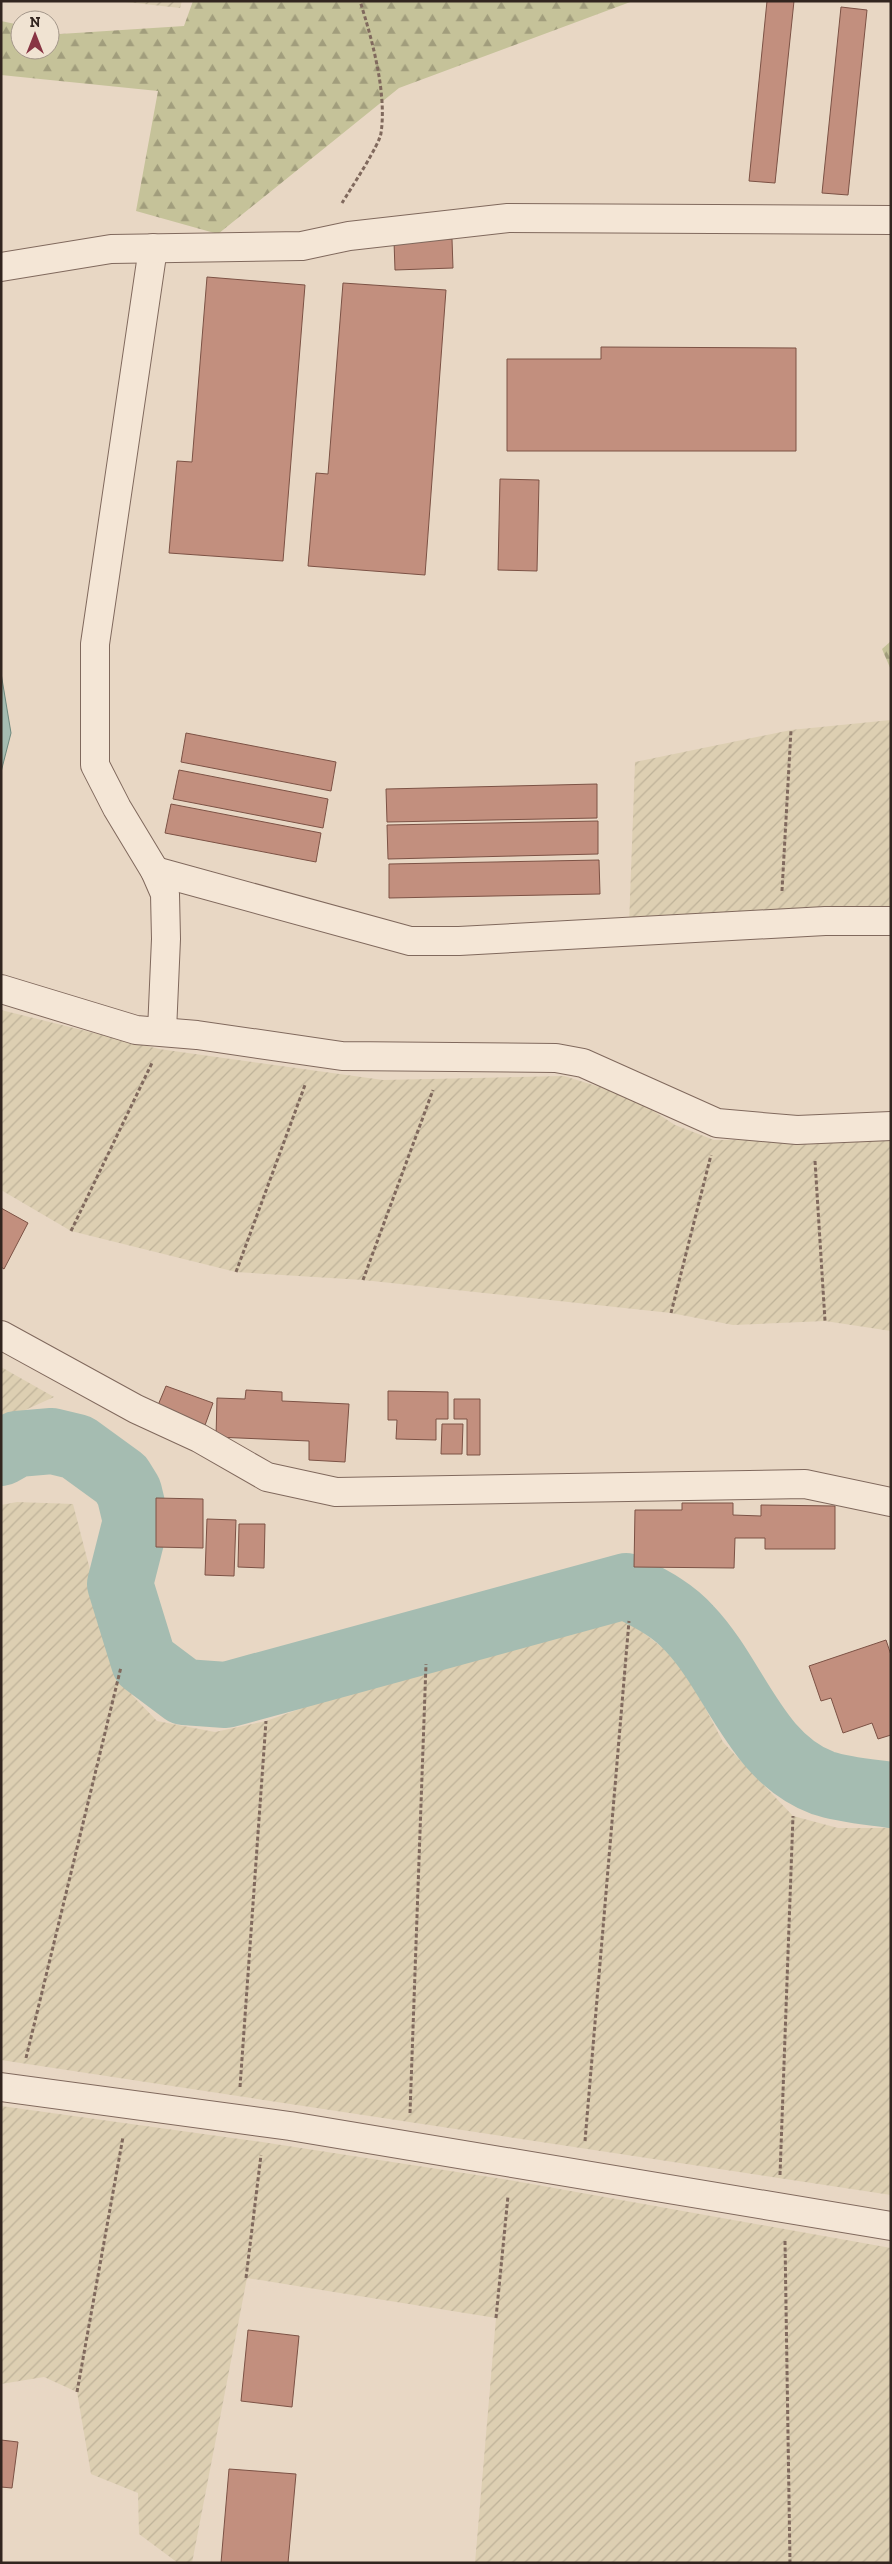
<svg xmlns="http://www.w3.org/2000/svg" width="892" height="2564" font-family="'Zilla Slab',serif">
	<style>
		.farmland { fill: url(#farmland-furrows) }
		.forest { fill: url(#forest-firs) }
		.water { fill: #a5bcb1; stroke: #6d887d }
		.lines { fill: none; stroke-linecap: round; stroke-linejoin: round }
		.river { stroke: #a5bcb1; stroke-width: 66 }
		.building { fill: #c28f7e; stroke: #7c5245 }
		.minor-casing { stroke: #80695d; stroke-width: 30 }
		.path { stroke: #80695d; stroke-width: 3; stroke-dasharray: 4 2.5; stroke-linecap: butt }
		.minor { stroke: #f4e6d6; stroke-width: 28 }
	</style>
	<defs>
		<pattern id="farmland-furrows" width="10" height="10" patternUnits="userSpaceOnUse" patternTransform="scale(1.25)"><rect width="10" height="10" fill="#ddcfb2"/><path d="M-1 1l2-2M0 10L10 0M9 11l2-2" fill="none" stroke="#beb299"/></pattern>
		<pattern id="forest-firs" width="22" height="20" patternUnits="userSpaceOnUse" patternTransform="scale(1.25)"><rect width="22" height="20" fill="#c5c299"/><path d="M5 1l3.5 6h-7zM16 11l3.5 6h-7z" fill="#a19d7c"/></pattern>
	</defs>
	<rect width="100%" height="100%" fill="#e8d7c4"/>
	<g class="farmland">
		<polygon points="117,1 182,1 180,8"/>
		<polygon points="891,720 891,911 629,925 635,762 791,730"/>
		<polygon points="1,1010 159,1049 383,1080 564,1076 632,1097 675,1125 714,1140 843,1140 891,1136 891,1331 825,1321 733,1325 671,1313 363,1280 236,1272 71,1231 1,1190"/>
		<polygon points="1,1367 54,1397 1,1421"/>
		<polygon points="17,1502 73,1504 105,1628 132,1695 157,1721 215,1732 266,1721 426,1664 622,1616 682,1663 723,1742 793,1816 838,1828 891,1828 891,2195 1,2060 1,1505"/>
		<polygon points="1,2106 262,2142 509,2180 891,2248 891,2563 475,2563 496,2318 247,2278 192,2563 178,2563 139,2534 138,2493 91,2474 77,2392 44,2377 1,2384"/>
	</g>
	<g class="forest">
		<polygon points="193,1 633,1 399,88 218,234 136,211 158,91 1,75 1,21 20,25 20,50 50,50 50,31 60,34 184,26"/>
		<polygon points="891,641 891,670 882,649"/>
	</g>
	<polygon class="water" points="1,673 11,733 1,772"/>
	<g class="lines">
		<path class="river" d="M 1,1453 L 17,1444 L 52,1441 L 77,1447 L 121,1479 L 129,1492 L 136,1521 L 120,1584 L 144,1662 L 184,1692 L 226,1695 L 626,1586 C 649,1598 671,1608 689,1628 C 736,1677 755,1758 823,1783 C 844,1790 870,1792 891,1795"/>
	</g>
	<g class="building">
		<polygon points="767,1 794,1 775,183 749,181"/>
		<polygon points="841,7 867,10 848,195 822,193"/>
		<polygon points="452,239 453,268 395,270 394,241"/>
		<polygon points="207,277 305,285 283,561 169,553 177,461 192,462"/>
		<polygon points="343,283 446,290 425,575 308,566 316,473 328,474"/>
		<polygon points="601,347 796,348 796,451 507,451 507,359 601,359"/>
		<polygon points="500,479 539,480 537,571 498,570"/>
		<polygon points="186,733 336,762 331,791 181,762"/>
		<polygon points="179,770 328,799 323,828 173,799"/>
		<polygon points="597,784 597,818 387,822 386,789"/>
		<polygon points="171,804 321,833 316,862 165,833"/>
		<polygon points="598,821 598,854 388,859 387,825"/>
		<polygon points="599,860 600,894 389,898 389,864"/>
		<polygon points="1,1208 28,1223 4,1269 1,1267"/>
		<polygon points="166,1386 213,1403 204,1428 156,1410"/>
		<polygon points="246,1390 282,1392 282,1401 349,1404 345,1462 309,1460 309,1441 216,1437 217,1398 245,1399"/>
		<polygon points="388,1391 448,1392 448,1419 436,1419 436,1440 396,1439 397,1420 388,1420"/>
		<polygon points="454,1399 480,1399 480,1455 467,1455 467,1419 454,1419"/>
		<polygon points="442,1424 463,1424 462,1454 441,1454"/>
		<polygon points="156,1498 203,1499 203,1548 156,1547"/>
		<polygon points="682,1503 733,1503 733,1515 761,1516 761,1505 835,1506 835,1549 765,1549 765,1538 735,1538 734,1568 634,1567 635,1510 682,1510"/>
		<polygon points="207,1519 236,1520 234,1576 205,1575"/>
		<polygon points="239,1524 265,1524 264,1568 238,1567"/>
		<polygon points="886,1640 891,1655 891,1735 878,1739 872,1723 843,1733 831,1698 821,1701 809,1666"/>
		<polygon points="248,2330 299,2336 292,2407 241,2401"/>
		<polygon points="1,2440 18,2442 12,2488 1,2487"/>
		<polygon points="229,2469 296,2474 288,2563 221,2563"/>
	</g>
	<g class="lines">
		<defs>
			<g id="minor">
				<polyline points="153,248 95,644 95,765 117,808 155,871 165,894 166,939 162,1031"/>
				<polyline points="1,267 111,249 302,246 349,236 508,218 891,220"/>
				<polyline points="155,871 410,941 459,941 825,921 891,921"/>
				<polyline points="1,989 136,1030 197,1035 342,1056 556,1058 583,1063 717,1123 797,1130 891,1126"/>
				<polyline points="1,1335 136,1409 199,1438 267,1477 336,1492 805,1484 891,1502"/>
				<polyline points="1,2087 290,2126 891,2226"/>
			</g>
		</defs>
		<use href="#minor" class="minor-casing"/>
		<g class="path">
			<path d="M 342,203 C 350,190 380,144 381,133 C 387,93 372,39 360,1"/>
			<polyline points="782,891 791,730"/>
			<polyline points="815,1161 825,1321"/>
			<polyline points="71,1231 152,1063"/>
			<polyline points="236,1272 305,1085"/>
			<polyline points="363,1280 433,1090"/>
			<polyline points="671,1313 711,1155"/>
			<polyline points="26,2058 121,1667"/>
			<polyline points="240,2087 266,1721"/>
			<polyline points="410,2113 426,1664"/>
			<polyline points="585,2141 629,1621"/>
			<polyline points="780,2175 793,1816"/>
			<polyline points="785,2241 790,2563"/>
			<polyline points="246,2278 261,2155"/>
			<polyline points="496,2318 508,2196"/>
			<polyline points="77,2392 123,2137"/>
		</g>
		<use href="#minor" class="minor"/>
	</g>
	<rect width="892" height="2564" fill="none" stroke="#32251f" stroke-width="5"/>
	<g transform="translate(35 35)"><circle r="24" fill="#f0e3d2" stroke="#a4978a"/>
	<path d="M0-4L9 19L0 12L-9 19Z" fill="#883443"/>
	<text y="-8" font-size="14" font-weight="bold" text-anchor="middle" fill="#32251f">N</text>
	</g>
</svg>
